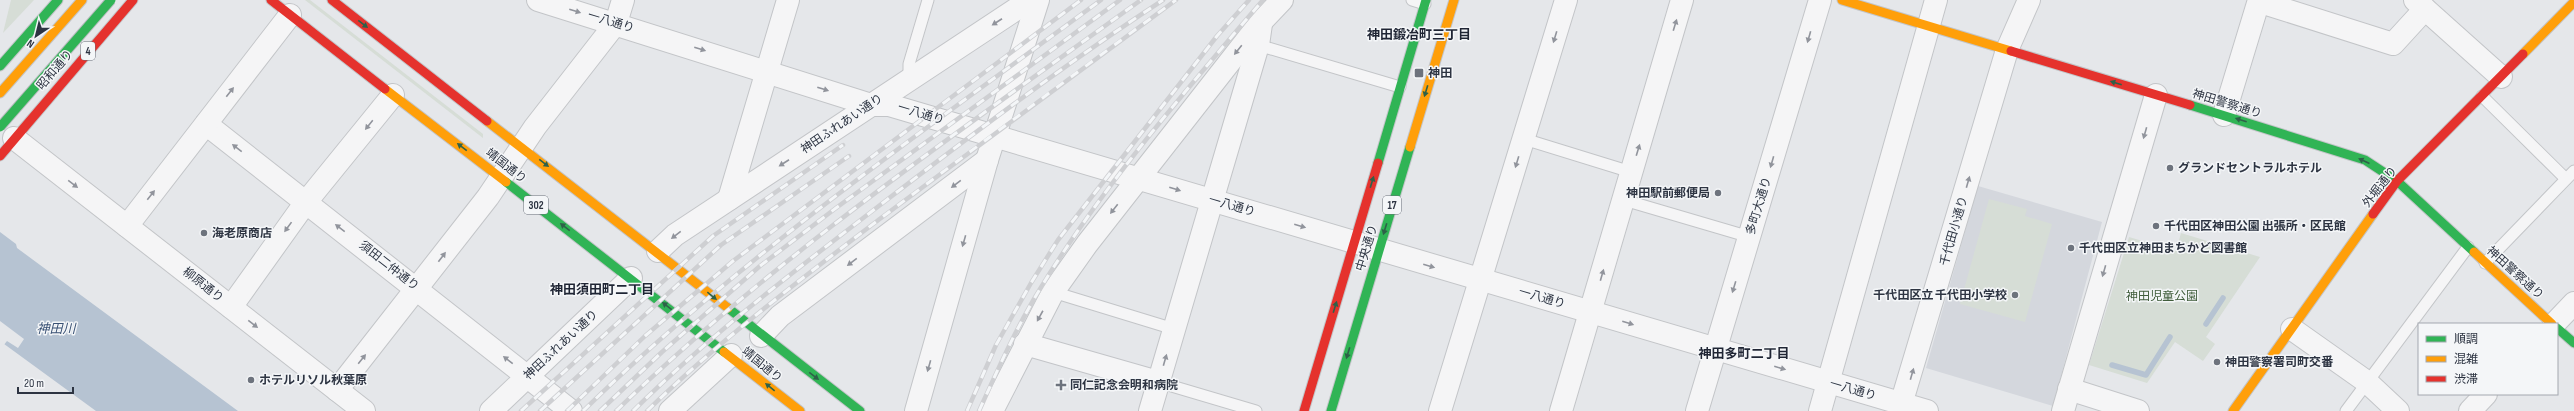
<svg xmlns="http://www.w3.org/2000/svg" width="2574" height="411" font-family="'Sofia Sans Condensed','Noto Sans JP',sans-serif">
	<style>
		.built { fill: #d4d7dd }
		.green { fill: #d6ddd6 }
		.water { fill: #b6c3d2 }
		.pier { fill: #e5e7ea }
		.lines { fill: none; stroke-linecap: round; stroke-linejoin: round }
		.stream { stroke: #b6c3d2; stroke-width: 5.5 }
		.lane-casing { stroke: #c3c5c8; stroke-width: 13 }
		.street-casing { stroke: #c3c5c8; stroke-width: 24 }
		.fast-casing { stroke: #c3c5c8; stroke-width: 11 }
		.slow-casing { stroke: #c3c5c8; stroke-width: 11 }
		.jam-casing { stroke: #c3c5c8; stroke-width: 11 }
		.lane { stroke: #f5f5f6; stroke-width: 11 }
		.street { stroke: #f5f5f6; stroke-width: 22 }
		.fast { stroke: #30b455; stroke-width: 9 }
		.slow { stroke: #ff9f0a; stroke-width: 9 }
		.jam { stroke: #e5322d; stroke-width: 9 }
		.rail-casing { stroke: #cecfd2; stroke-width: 4.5 }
		.rail { stroke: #f4f6f8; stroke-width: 3; stroke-dasharray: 9; stroke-linecap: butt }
		.fast-bridge-casing { stroke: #b8babe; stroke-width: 11; stroke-linecap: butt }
		.fast-bridge { stroke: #30b455; stroke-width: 9 }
		.oneway { fill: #91949c }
		.oneway2 { fill: #2e6149 }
		.poi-dot { fill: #6d737d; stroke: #f4f6f8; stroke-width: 1.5 }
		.labels { text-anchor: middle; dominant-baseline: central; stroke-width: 3; stroke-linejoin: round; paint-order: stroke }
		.shield { fill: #f4f6f8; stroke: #696e79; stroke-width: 1 }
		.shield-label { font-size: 11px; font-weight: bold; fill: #2d3442 }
		.street-label { font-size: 12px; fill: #2d3442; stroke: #f4f6f8 }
		.poi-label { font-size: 12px; font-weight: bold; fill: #2d3442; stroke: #f4f6f8; text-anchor: start }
		.park-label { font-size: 12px; fill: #405d3b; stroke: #f4f6f8 }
		.neighbourhood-label { font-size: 13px; font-weight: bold; fill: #1f2534; stroke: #f4f6f8 }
		.water-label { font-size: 13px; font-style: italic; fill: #395174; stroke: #f4f6f8 }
	</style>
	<rect width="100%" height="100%" fill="#e5e7ea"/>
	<polygon class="built" points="1978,186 2102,222 2053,406 1926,368"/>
	<g class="green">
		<polygon points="11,0 34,0 3,33"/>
		<polygon points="305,0 310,0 483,134 483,138"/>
		<polygon points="1989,199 2027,209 2025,216 2052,224 2025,322 1960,304"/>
		<polygon points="2181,233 2260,257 2206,337 2215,344 2203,361 2175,342 2147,383 2089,365 2129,237 2176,251"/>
	</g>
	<polygon class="water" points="0,232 16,244 17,248 238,411 96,411 0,341"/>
	<polygon class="pier" points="0,321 24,339 18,348 7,341 3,346 0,343"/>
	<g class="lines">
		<g class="stream">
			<polyline points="2206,324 2223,298"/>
			<polyline points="2112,365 2146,375 2170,337"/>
		</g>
		<defs>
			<g id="lane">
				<polyline points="1412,0 1425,4"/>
				<polyline points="1258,45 1400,87"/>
				<polyline points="909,80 909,64 928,0"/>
				<polyline points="2482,96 2566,179"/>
				<polyline points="1524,139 1631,172"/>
				<polyline points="1624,200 1750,237"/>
				<polyline points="2485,263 2574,171"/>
				<polyline points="1053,292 1174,329"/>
				<polyline points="1158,382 1256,411"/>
				<polyline points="2346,411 2468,247"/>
			</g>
			<g id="street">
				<polyline points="538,0 871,105 889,105 1927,411"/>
				<polyline points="2261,0 2270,5 2393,44 2425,9"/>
				<polyline points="2415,0 2501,77"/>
				<polyline points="2224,115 2259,0"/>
				<polyline points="206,124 571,411"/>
				<polyline points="14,138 364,411"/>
				<polyline points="729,199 788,0"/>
				<polyline points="127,226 290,15"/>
				<polyline points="658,251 675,235 1030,0"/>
				<polyline points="231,307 306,202 393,95"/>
				<polyline points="2554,324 2574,303"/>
				<polyline points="2292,329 2367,382 2398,411"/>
				<polyline points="761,336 780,316 987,160"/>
				<polyline points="1025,344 1158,382"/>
				<polyline points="2069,389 2138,411"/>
				<polyline points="337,390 488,197 535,127 616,23 623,0"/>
				<polyline points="491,411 631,278"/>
				<polyline points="670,411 731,355"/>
				<polyline points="916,411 987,160 1038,0"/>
				<polyline points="992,411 1053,292 1087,244 1261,22 1282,0"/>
				<polyline points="1150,411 1258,45 1261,24"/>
				<polyline points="1440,411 1566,0"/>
				<polyline points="1561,411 1682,0"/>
				<polyline points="1697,411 1820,0"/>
				<polyline points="1820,411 1936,0"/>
				<polyline points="1899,411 2007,50 2029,0"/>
				<polyline points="2063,411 2156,95"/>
				<polyline points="2470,411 2486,394"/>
			</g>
			<g id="fast">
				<polyline points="0,66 58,0"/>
				<polyline points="2190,105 2365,160 2397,181 2474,252"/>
				<polyline points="1378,163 1426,0"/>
				<polyline points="506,182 724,352"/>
				<polyline points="728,308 860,411"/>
				<polyline points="2557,328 2574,343"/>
				<polyline points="1331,411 1410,147"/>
			</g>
			<g id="slow">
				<polyline points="1842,0 2011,51"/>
				<polyline points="2523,54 2574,2"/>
				<polyline points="385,89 506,182"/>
				<polyline points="0,93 82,0"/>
				<polyline points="487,121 728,308"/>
				<polyline points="1410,147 1454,0"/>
				<polyline points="2474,252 2552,324"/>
				<polyline points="724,352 800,411"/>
				<polyline points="2233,411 2373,214"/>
			</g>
			<g id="jam">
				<polyline points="271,0 385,89"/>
				<polyline points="332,0 487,121"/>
				<polyline points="2011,51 2190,105"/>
				<polyline points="0,156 133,0"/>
				<polyline points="2373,214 2397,181 2523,54"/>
				<polyline points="1304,411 1378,163"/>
			</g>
		</defs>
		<use href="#lane" class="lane-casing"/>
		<use href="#street" class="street-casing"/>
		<use href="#fast" class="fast-casing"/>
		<use href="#slow" class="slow-casing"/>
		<use href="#jam" class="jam-casing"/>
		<use href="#lane" class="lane"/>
		<use href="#street" class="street"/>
		<use href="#fast" class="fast"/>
		<use href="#slow" class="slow"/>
		<use href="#jam" class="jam"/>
		<defs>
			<g id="rail">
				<polyline points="521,411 713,236 843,145"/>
				<polyline points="540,411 721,245 849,156"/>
				<polyline points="567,411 645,336 733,261 1081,0"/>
				<path d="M 583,411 C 741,257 923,131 1101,0"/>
				<polyline points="600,411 662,352 760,266 836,208 1120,0"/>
				<path d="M 616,411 C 776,256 961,130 1141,0"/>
				<path d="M 633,411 C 707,338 789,275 871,212 C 966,139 1062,66 1163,0"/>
				<path d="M 647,411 C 720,340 801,279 881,218 C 979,145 1077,72 1176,0"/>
				<polyline points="967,411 996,345 1031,283 1058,240 1217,36 1249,0"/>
				<path d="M 979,411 C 998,369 1016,328 1040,289 C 1101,188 1186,90 1263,0"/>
			</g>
		</defs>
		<use href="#rail" class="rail-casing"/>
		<use href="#rail" class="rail"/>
		<defs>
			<polyline id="fast-bridge" points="0,127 111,0"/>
		</defs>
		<use href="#fast-bridge" class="fast-bridge-casing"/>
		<use href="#fast-bridge" class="fast-bridge"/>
	</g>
	<defs><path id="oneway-solid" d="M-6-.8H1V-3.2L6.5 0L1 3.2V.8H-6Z"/></defs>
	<g class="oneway">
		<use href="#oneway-solid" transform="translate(575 11) rotate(17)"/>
		<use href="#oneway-solid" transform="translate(997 22) rotate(147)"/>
		<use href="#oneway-solid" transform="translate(1675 25) rotate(-73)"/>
		<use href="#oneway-solid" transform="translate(1555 37) rotate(107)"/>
		<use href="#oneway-solid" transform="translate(1809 37) rotate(106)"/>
		<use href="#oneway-solid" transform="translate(700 49) rotate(17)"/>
		<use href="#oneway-solid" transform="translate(1238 50) rotate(129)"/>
		<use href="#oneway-solid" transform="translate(823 89) rotate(18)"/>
		<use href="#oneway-solid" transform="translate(230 92) rotate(-52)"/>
		<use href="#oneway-solid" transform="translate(369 125) rotate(129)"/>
		<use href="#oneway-solid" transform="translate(2145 133) rotate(106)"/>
		<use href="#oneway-solid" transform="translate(237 148) rotate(-142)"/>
		<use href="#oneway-solid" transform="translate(1638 150) rotate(-73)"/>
		<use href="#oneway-solid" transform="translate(1517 162) rotate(107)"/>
		<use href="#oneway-solid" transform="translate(1772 162) rotate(106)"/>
		<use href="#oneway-solid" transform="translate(784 163) rotate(147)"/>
		<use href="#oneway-solid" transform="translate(1968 182) rotate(-74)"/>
		<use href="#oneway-solid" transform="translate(73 184) rotate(37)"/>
		<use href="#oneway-solid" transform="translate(956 184) rotate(143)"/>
		<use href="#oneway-solid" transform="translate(1175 189) rotate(17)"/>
		<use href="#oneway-solid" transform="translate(151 195) rotate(-52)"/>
		<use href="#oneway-solid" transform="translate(1114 209) rotate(128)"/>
		<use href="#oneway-solid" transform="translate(1300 226) rotate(16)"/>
		<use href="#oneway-solid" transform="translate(288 227) rotate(126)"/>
		<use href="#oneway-solid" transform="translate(340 228) rotate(-142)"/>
		<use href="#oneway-solid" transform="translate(676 235) rotate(142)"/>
		<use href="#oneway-solid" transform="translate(964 241) rotate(106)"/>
		<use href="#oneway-solid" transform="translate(442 257) rotate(-53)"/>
		<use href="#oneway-solid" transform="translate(852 262) rotate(143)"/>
		<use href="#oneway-solid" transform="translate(1429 266) rotate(16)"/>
		<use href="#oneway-solid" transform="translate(2104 271) rotate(106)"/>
		<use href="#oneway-solid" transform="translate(1602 275) rotate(-74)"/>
		<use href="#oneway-solid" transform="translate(1734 287) rotate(107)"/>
		<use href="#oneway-solid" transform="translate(1040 316) rotate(119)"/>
		<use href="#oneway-solid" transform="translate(1628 323) rotate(17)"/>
		<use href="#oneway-solid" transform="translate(253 324) rotate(38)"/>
		<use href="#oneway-solid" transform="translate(362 359) rotate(-51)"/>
		<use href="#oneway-solid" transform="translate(508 360) rotate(-142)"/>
		<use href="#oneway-solid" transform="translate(1165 360) rotate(-74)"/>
		<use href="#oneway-solid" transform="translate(929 366) rotate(106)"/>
		<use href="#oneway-solid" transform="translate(1780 368) rotate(16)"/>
		<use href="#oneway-solid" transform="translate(1912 374) rotate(-74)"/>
	</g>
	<g class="oneway2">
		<use href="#oneway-solid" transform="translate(363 24) rotate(38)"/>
		<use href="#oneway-solid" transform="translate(2116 83) rotate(-163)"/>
		<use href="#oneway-solid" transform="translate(1426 91) rotate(107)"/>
		<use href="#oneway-solid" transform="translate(2241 120) rotate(-162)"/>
		<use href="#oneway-solid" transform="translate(462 147) rotate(-143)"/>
		<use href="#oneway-solid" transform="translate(2364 161) rotate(-156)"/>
		<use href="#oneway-solid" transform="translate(544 163) rotate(38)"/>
		<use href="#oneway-solid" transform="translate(1372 182) rotate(-73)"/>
		<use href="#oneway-solid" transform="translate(565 227) rotate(-142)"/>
		<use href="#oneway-solid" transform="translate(1385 229) rotate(107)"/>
		<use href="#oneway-solid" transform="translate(712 296) rotate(39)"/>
		<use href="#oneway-solid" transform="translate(667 306) rotate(-142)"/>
		<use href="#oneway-solid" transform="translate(1335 307) rotate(-73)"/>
		<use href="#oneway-solid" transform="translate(1348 353) rotate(107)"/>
		<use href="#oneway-solid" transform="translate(814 376) rotate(37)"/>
		<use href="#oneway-solid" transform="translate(770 387) rotate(-141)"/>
	</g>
	<g class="poi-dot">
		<rect x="1414" y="68" width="10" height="10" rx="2"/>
		<circle cx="2170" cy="168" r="4"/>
		<circle cx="1718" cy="193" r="4"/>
		<circle cx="2156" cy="226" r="4"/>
		<circle cx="204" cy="233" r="4"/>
		<circle cx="2071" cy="248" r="4"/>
		<circle cx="2015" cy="295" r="4"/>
		<circle cx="2217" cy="362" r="4"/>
		<circle cx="251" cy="380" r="4"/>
		<path d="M1059 379h4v4h4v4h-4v4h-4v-4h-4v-4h4z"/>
	</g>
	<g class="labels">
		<g class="shield">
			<rect x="81" y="42" width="14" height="18" rx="3"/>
			<rect x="524" y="196" width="24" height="18" rx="3"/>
			<rect x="1383" y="196" width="18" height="18" rx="3"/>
		</g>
		<g class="shield-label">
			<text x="88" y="51">4</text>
			<text x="536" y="205">302</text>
			<text x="1392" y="205">17</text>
		</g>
		<g class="street-label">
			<text transform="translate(611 22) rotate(17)">一八通り</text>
			<text transform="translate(55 70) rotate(-49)">昭和通り</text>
			<text transform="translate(2227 104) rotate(17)">神田警察通り</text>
			<text transform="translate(921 114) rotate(17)">一八通り</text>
			<text transform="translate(842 124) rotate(-34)">神田ふれあい通り</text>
			<text transform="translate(506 166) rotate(38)">靖国通り</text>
			<text transform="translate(2380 187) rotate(-52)">外堀通り</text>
			<text transform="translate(1232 206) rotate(16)">一八通り</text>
			<text transform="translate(1759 206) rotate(-73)">多町大通り</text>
			<text transform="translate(1954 231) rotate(-74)">千代田小通り</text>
			<text transform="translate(1367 248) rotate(-73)">中央通り</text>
			<text transform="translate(389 266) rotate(38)">須田二仲通り</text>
			<text transform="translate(2515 273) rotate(42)">神田警察通り</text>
			<text transform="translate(203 285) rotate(38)">柳原通り</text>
			<text transform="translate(1542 298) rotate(16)">一八通り</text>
			<text transform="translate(561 345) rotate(-43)">神田ふれあい通り</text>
			<text transform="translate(762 365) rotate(39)">靖国通り</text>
			<text transform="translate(1853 390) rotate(16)">一八通り</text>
		</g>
		<g class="poi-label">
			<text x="1428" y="73">神田</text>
			<text x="2178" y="168">グランドセントラルホテル</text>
			<text x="1710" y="193" text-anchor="end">神田駅前郵便局</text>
			<text x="2164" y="226">千代田区神田公園 出張所・区民館</text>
			<text x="212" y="233">海老原商店</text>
			<text x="2079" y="248">千代田区立神田まちかど図書館</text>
			<text x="2007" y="295" text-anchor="end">千代田区立 千代田小学校</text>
			<text x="2225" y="362">神田警察署司町交番</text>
			<text x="259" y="380">ホテルリソル秋葉原</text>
			<text x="1070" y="385">同仁記念会明和病院</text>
		</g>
		<g class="park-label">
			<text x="2162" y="296">神田児童公園</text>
		</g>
		<g class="neighbourhood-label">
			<text x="1419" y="35">神田鍛冶町三丁目</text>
			<text x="602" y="290">神田須田町二丁目</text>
			<text x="1744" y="354">神田多町二丁目</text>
		</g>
		<g class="water-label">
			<text x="56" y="329">神田川</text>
		</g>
	</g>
	<rect x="2418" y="323" width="140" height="72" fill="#f4f6f8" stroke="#a4a8af"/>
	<rect x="2426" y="336" width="20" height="6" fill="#30b455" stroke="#a4a8af"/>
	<text x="2454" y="343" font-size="12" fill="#2d3442">順調</text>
	<rect x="2426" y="356" width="20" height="6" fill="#ff9f0a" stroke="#a4a8af"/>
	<text x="2454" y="363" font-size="12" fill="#2d3442">混雑</text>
	<rect x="2426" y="376" width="20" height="6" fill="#e5322d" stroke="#a4a8af"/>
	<text x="2454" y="383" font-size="12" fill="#2d3442">渋滞</text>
	<g transform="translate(36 36) rotate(215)" stroke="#f4f6f8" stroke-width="3" paint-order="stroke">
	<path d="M0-3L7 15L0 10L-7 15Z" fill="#2d3442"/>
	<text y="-6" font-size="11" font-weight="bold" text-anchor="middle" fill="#2d3442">N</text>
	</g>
	<path d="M18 387v6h55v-6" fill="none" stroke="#2d3442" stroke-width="2"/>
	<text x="24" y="387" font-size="12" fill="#2d3442" stroke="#f4f6f8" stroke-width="3" paint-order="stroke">20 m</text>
</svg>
